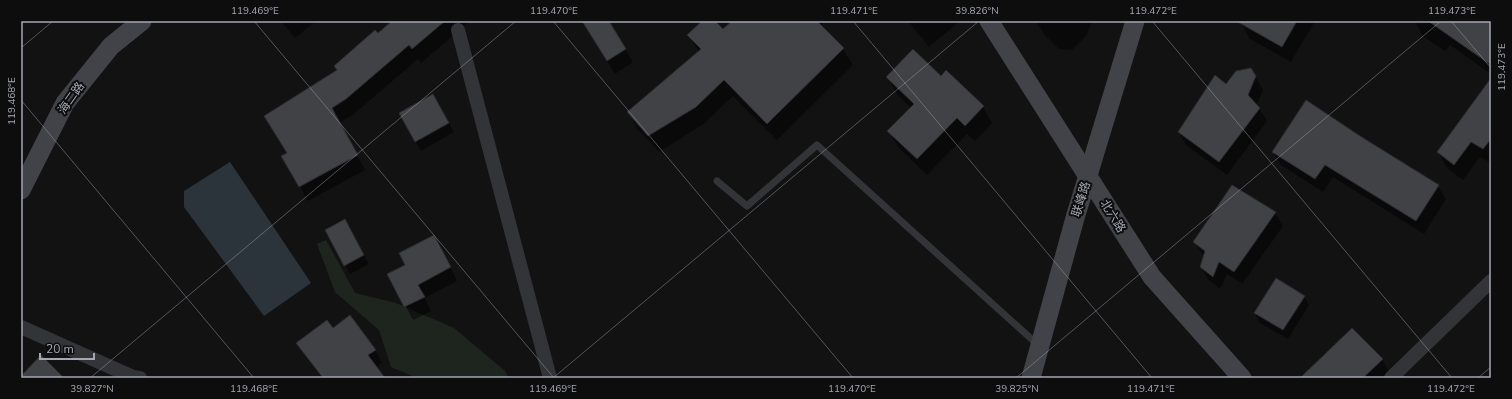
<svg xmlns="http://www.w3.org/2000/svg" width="1512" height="399" font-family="'Nunito Sans','Noto Sans SC',sans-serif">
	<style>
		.green { fill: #1e251f }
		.water { fill: #2c343b }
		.shadow { fill: #0007 }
		.building { fill: #414246; stroke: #2c2c2f }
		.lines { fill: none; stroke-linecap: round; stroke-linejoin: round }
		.lane { stroke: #333438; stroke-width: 7 }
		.street { stroke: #333438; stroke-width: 14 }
		.secondary { stroke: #414348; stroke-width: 19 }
		.ticks { fill: none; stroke: #a4a8b3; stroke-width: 1; stroke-opacity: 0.45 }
		.labels { text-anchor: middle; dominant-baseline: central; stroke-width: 4; stroke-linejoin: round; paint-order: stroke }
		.street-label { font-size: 12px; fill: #a4a8b3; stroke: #0d0d0e }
		.neatline { fill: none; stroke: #a4a8b3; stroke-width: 1.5 }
		.ticks-label { font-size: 10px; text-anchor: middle; fill: #a4a8b3 }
	</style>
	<rect width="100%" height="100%" fill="#121213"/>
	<polygon class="green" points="326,240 355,293 396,303 454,328 505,371 509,378 417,378 391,367 379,330 335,292 317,244"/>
	<polygon class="water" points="230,162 311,283 264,316 184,207 184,191"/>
	<g class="shadow">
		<polygon points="281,21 316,21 295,38"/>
		<polygon points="393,21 470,21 421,63 418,59 354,114 339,123 365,170 308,201 283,156 288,153 338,71"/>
		<polygon points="582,21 608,21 633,62 615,74"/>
		<polygon points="704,21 714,21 723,31 733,21 826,21 820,26 843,49 853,65 777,140 733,96 705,123 659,152 637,128 628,112 699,52 688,35"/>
		<polygon points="908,21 960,21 929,47"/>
		<polygon points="1036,21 1092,21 1087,35 1072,50 1059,49 1044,34"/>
		<polygon points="1242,21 1315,21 1291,62 1250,39 1241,23"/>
		<polygon points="1415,21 1491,21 1491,74 1450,45 1445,51 1423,36"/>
		<polygon points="1255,76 1263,90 1257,105 1267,121 1227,175 1186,145 1179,132 1226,85"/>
		<polygon points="887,77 941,77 983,107 992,123 975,141 967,134 927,175 898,147 889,131 911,108 897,94"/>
		<polygon points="1491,80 1491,163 1480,157 1463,180 1447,168 1438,152"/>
		<polygon points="433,95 454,132 421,151 400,114"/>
		<polygon points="1359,137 1438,186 1446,199 1424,234 1333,177 1323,192 1281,165 1273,152"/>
		<polygon points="1275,213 1283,226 1242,284 1227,274 1220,289 1209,280 1201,267 1204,257 1194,242"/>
		<polygon points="350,229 369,264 350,274 345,265"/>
		<polygon points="441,249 457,281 425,298 431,311 413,320 389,275"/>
		<polygon points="1304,296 1309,305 1288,339 1260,323 1255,313"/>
		<polygon points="333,329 375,350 382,363 376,367 384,378 322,378 297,343"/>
		<polygon points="1382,359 1390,373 1384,378 1302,378"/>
	</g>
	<g class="building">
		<polygon points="392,21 445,21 412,49 409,45 346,99 332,108 358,155 299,187 281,156 287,153 264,116 337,70 334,66 375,30 378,33"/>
		<polygon points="582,21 609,21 626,49 607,61"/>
		<polygon points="702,21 715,21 723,29 732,21 817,21 844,48 767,124 724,80 696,107 648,136 627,112 701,49 687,35"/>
		<polygon points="1236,21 1297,21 1282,47"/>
		<polygon points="1428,21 1491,21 1491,65"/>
		<polygon points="913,49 941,76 946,70 984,106 965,126 957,118 917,159 887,131 914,104 886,77"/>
		<polygon points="1251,68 1256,76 1248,95 1260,108 1219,162 1178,132 1215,75 1226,84 1236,71"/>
		<polygon points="1491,78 1491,139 1483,149 1471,142 1454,165 1437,152"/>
		<polygon points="433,94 449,123 415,142 399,113"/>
		<polygon points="1306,100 1360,136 1439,185 1416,221 1325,165 1315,179 1272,152"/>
		<polygon points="1232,185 1276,212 1234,272 1219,262 1213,277 1200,267 1205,251 1193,242"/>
		<polygon points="345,219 364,255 344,266 325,230"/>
		<polygon points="434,235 451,267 418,285 425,297 404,307 387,274 405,265 399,253"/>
		<polygon points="1276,278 1305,296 1283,330 1254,313"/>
		<polygon points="350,315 376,350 368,355 385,378 323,378 296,343 327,320 333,328"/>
		<polygon points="1352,328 1383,359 1363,378 1300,378"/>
		<polygon points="41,355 64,378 21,378 21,376"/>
	</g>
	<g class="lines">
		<polyline class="lane" points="717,181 747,206 817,145 1038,345"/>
		<g class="street">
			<polyline points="458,30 550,378"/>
			<polyline points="21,327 133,377 140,378"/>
			<polyline points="1391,378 1491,281"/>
		</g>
		<g class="secondary">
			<polyline points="989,21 1152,277 1242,378"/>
			<polyline points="21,190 65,103 111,46 142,21"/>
			<polyline points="1031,378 1075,218 1135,21"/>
		</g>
	</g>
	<path class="ticks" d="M 254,21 L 554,378M 553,21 L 853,378M 853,21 L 1152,378M 1152,21 L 1452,378M 1451,21 L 1491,68M 21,48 L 53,21M 21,100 L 254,378M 90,378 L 516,21M 553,378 L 979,21M 1016,378 L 1441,21M 1478,378 L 1491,367"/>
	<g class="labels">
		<g class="street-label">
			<text transform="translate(71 98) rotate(-55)">海二路</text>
			<text transform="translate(1081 199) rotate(-73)">联峰路</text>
			<text transform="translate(1113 216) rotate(58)">北六路</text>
		</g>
	</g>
	<rect width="1512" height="399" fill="none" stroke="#0d0d0e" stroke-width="44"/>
	<path d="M40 353v6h54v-6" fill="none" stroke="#a4a8b3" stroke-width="2"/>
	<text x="46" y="353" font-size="12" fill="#a4a8b3" stroke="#0d0d0e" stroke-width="3" paint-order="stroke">20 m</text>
	<rect x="22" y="22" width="1468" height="355" class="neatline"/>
	<g class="ticks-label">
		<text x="255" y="14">119.469°E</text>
		<text x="554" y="14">119.470°E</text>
		<text x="854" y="14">119.471°E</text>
		<text x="977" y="14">39.826°N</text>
		<text x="1153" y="14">119.472°E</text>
		<text x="1452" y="14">119.473°E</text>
		<text transform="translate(1501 67) rotate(-90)" y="4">119.473°E</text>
		<text transform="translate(11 101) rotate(-90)" y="4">119.468°E</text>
		<text x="92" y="392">39.827°N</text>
		<text x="254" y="392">119.468°E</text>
		<text x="553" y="392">119.469°E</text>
		<text x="852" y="392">119.470°E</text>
		<text x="1017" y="392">39.825°N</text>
		<text x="1151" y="392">119.471°E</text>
		<text x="1451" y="392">119.472°E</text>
	</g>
</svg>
